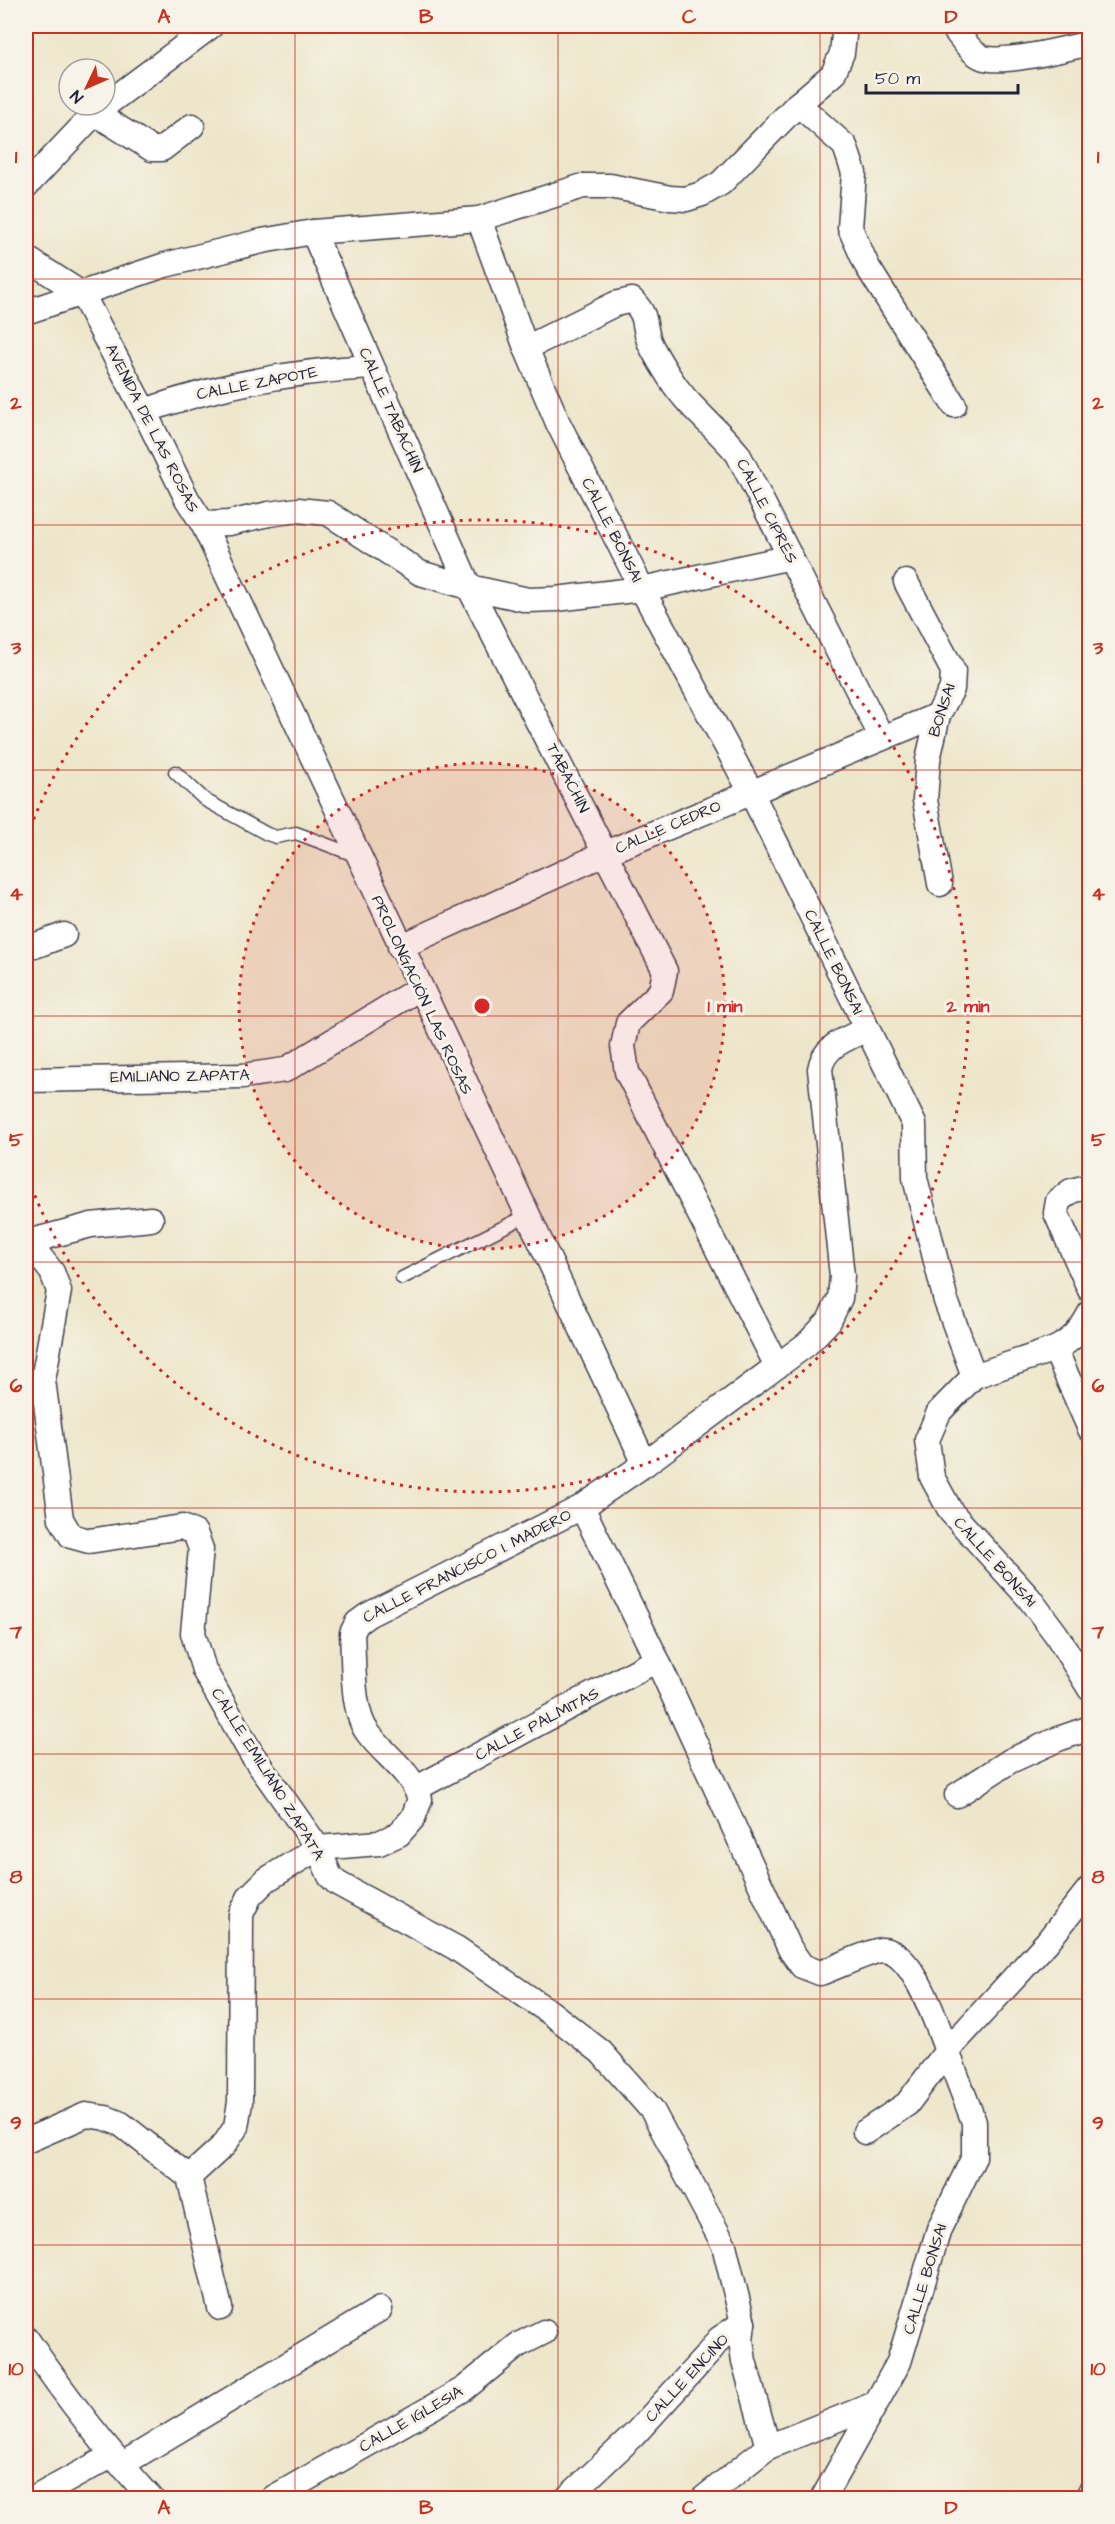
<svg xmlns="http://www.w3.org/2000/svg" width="1115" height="2524" font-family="'Architects Daughter',sans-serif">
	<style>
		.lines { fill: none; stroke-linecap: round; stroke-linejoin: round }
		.service-casing { stroke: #403f50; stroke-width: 15 }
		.minor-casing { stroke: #403f50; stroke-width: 27 }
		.service { stroke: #fff; stroke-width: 12 }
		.minor { stroke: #fff; stroke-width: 24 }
		.grid { fill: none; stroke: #c8321e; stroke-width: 1.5; stroke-opacity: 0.55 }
		.ring { fill: none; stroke: #d62828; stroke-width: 3; stroke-dasharray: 3 6 }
		.labels { text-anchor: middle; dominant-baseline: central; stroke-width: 6; stroke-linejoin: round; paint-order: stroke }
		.street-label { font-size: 16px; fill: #22223b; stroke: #f7f3e8 }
		.centre { fill: #d62828; stroke: #f7f3e8; stroke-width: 3 }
		.ring-label { font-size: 18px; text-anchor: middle; font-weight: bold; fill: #d62828; stroke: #f7f3e8; stroke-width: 6; stroke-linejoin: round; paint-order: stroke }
		.neatline { fill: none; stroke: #c8321e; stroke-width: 2 }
		.grid-label { font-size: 20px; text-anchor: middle; font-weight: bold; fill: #c8321e }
	</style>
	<rect width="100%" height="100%" fill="#f7f3e8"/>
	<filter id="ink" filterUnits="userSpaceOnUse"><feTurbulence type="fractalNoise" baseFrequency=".0167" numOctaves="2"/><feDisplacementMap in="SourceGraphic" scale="12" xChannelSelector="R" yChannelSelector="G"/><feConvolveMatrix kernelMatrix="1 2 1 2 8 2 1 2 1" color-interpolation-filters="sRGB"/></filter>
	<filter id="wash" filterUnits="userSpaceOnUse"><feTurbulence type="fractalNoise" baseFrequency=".008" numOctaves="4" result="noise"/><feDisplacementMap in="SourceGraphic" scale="24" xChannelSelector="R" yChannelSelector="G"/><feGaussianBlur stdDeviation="1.35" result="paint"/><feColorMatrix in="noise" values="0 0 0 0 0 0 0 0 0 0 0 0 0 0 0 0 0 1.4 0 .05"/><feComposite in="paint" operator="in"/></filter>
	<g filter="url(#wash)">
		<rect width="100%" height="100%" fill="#ede6ca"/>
	</g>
	<g filter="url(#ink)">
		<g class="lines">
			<defs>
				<g id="service">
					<polyline points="175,772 205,800 267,834 276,837 296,833 357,856"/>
					<polyline points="402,1278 526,1216"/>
				</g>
				<g id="minor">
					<path d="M 952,26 C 960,36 971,54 984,58 C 1007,64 1065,49 1090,43"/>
					<polyline points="798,104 845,146 854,173 850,228 867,266 954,405"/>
					<polyline points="95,113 152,149 162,149 192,126"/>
					<polyline points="26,186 95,113 211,26"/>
					<polyline points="479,219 526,348 558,423 642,589 751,792 914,1124 915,1178 946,1301 974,1376"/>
					<polyline points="313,232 469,587 665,971 661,991 628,1023 623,1046 627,1072 777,1366"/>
					<polyline points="26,258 82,294 144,411 187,499 203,524 229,523 269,514 298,510 328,513 420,573 469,587 528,600 556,599 642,589 791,557"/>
					<polyline points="26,312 165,265 262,241 313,232 479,219 583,186 610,186 670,198 686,199 702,194 721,183 798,104 833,74 842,53 844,35 842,26"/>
					<path d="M 526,348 L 615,304 L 632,300 C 649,318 642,321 649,341 C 654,353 663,367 670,378 C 688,407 716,427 738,454 L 882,738"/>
					<path d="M 144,411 C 219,385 293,371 371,367"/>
					<polyline points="203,524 645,1464"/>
					<polyline points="906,582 953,671 952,689 938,715 928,760 925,800 940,884"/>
					<polyline points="26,944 37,945 64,935"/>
					<polyline points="400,947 606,853 938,715"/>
					<polyline points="26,1080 243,1076 285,1070 420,988"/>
					<polyline points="1090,1186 1071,1191 1058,1201 1056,1213 1090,1290"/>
					<polyline points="26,1239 52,1272 59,1291 43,1380 61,1519 71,1536 89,1541 182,1527 195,1533 201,1549 193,1633 204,1670 251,1753 318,1848 330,1876 337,1883 456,1948 551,2013 601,2052 652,2110 724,2245 743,2323 741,2340 744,2361 768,2447"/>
					<polyline points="28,1242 91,1225 151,1219"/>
					<path d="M 1090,1313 C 1081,1330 1073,1340 1055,1349 L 974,1376 L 939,1412 L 927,1440 L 932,1477 L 951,1512 L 1029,1598 L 1056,1634 L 1090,1689"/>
					<polyline points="1055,1349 1090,1429"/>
					<path d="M 582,1507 L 657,1660 L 790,1949 L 802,1966 L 820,1973 C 832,1969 871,1951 881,1950 C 914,1949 937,2026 947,2051 L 907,2104 L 865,2132"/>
					<polyline points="417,1788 657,1660"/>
					<polyline points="957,1795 1010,1761 1058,1739 1090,1728"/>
					<polyline points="26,2141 86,2115 106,2118 121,2124 189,2177 220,2308"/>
					<path d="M 189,2177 L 224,2145 L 236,2127 L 240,2102 L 241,1914 L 250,1896 L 266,1880 L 318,1848 L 379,1843 L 399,1834 L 413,1818 L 420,1799 C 411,1771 385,1756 368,1733 C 351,1711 354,1661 352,1633 L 357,1623 L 368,1615 L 582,1507 L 645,1464 L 807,1344 L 829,1321 L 840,1298 L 842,1276 L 820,1069 C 824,1045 847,1039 867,1029"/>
					<path d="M 26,2338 C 64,2394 105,2448 151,2498"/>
					<polyline points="121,2465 380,2309"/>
					<polyline points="35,2498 113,2455"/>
					<polyline points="273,2498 464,2389 518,2345 544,2332"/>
					<polyline points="567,2498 634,2435 707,2355 719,2339 743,2323"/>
					<polyline points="704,2498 768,2447 875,2404"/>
					<polyline points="823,2498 899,2362 939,2229 974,2157 974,2122 947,2051 1047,1942 1090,1888"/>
					<polyline points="1088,2498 1090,2492"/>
				</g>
			</defs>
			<use href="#service" class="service-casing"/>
			<use href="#minor" class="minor-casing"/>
			<use href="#service" class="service"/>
			<use href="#minor" class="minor"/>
		</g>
	</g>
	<path class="grid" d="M 295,26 L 295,2498M 558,26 L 558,2498M 820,26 L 820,2498M 26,279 L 1090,279M 26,525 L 1090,525M 26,770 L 1090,770M 26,1016 L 1090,1016M 26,1262 L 1090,1262M 26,1508 L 1090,1508M 26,1754 L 1090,1754M 26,1999 L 1090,1999M 26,2245 L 1090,2245"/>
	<circle cx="482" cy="1006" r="243" fill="#d62828" fill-opacity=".12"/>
	<g class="ring">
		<circle cx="482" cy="1006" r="243"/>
		<path d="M27 836A486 486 0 1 1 27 1176"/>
	</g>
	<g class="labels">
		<g class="street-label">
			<text transform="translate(257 383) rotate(-11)">CALLE ZAPOTE</text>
			<text transform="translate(391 410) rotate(66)">CALLE TABACHÍN</text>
			<text transform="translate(152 428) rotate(63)">AVENIDA DE LAS ROSAS</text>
			<text transform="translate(767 511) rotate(63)">CALLE CIPRÉS</text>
			<text transform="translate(612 530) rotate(63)">CALLE BONSAI</text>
			<text transform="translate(942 710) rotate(-72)">BONSAI</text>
			<text transform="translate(568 778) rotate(63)">TABACHÍN</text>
			<text transform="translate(668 827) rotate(-23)">CALLE CEDRO</text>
			<text transform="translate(834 962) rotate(64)">CALLE BONSAI</text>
			<text transform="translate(422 995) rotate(65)">PROLONGACIÓN LAS ROSAS</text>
			<text transform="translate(180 1076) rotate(-1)">EMILIANO ZAPATA</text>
			<text transform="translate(995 1562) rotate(48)">CALLE BONSAI</text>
			<text transform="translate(467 1566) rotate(-27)">CALLE FRANCISCO I. MADERO</text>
			<text transform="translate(537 1724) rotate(-28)">CALLE PALMITAS</text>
			<text transform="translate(268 1774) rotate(58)">CALLE EMILIANO ZAPATA</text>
			<text transform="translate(925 2279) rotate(-73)">CALLE BONSAI</text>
			<text transform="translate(687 2378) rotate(-47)">CALLE ENCINO</text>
			<text transform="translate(411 2419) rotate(-30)">CALLE IGLESIA</text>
		</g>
	</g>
	<circle cx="482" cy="1006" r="9" class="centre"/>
	<g class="ring-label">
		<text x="725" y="1012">1 min</text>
		<text x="968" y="1012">2 min</text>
	</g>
	<rect width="1115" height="2524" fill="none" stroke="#f7f3e8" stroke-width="66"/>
	<g transform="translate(87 87) rotate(226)"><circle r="28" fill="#f7f3e8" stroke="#a29fa3" stroke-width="1.5"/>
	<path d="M0-4.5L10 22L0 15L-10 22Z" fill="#c8321e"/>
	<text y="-9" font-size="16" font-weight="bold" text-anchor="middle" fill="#22223b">N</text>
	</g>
	<path d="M866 84v9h152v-9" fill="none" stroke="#22223b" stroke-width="3"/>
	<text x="875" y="84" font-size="18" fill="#22223b" stroke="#f7f3e8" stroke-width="4.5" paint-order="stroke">50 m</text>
	<rect x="33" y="33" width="1049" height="2458" class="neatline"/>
	<g class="grid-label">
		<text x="164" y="23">A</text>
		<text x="426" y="23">B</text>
		<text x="689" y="23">C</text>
		<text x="951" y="23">D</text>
		<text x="16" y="163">1</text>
		<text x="1098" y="163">1</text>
		<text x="16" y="409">2</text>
		<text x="1098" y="409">2</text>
		<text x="16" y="654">3</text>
		<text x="1098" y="654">3</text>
		<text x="16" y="900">4</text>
		<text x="1098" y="900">4</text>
		<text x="16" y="1146">5</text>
		<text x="1098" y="1146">5</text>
		<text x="16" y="1392">6</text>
		<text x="1098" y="1392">6</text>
		<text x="16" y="1638">7</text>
		<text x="1098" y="1638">7</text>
		<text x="16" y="1883">8</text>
		<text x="1098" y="1883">8</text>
		<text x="16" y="2129">9</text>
		<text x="1098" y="2129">9</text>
		<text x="16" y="2375">10</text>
		<text x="1098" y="2375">10</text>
		<text x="164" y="2514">A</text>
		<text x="426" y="2514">B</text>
		<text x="689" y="2514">C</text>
		<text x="951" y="2514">D</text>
	</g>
</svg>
